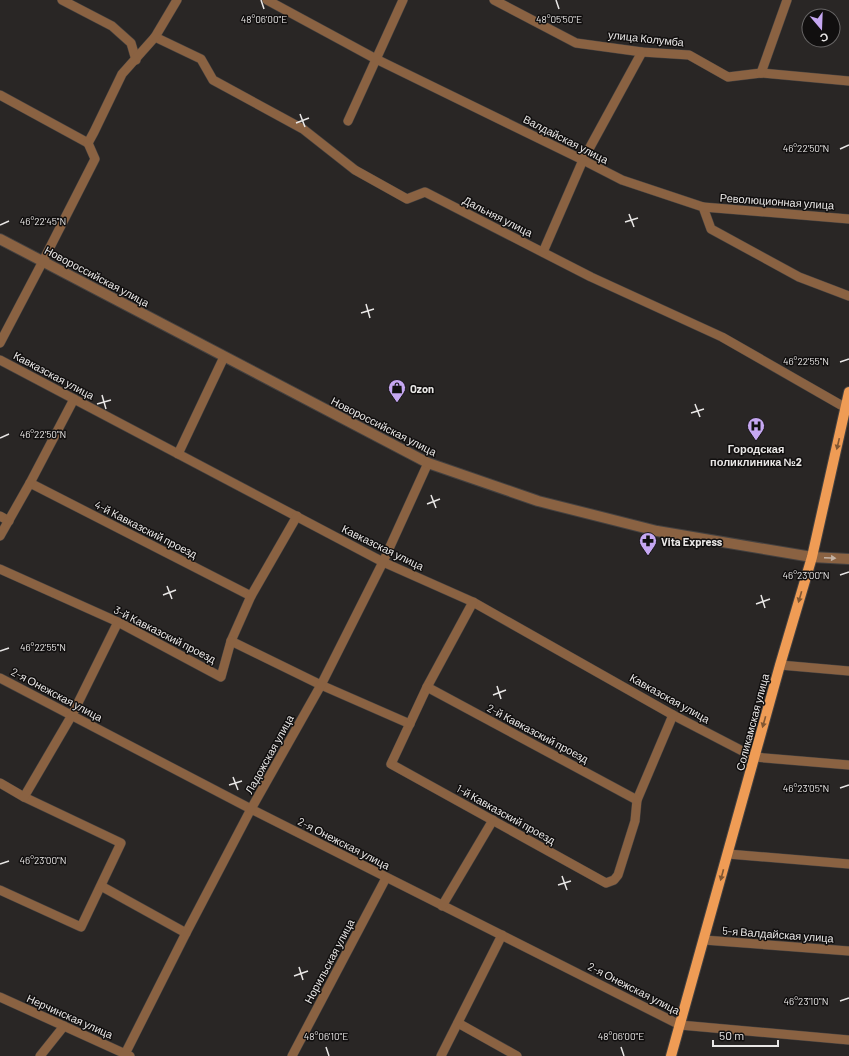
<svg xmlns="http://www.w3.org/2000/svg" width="849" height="1056" font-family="Barlow,sans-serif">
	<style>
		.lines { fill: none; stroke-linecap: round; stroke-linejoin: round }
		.minor-casing { stroke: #444140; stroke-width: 10 }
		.tertiary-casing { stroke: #444140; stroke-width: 12 }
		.primary-casing { stroke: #444140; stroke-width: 12 }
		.minor { stroke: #8a6242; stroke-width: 9 }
		.tertiary { stroke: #8a6242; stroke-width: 10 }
		.primary { stroke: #ef9c55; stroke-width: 10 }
		.oneway { fill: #805632 }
		.oneway2 { fill: #c3b2a4 }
		.ticks { fill: none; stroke: #e9e7e6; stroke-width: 1.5 }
		.labels { text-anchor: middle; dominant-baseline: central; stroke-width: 3; stroke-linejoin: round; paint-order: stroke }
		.street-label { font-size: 11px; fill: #e9e7e6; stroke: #110f0f }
		.poi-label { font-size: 11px; font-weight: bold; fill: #e9e7e6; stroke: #110f0f; text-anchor: start }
		.ticks-label { font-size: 10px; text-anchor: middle; fill: #e9e7e6; stroke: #110f0f; stroke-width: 3; stroke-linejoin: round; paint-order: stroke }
	</style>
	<rect width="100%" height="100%" fill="#292625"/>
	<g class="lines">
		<defs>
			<g id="minor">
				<polyline points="62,0 112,26 131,43 136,60"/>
				<polyline points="267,0 376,59 583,160 622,180 703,207 711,229 799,277 849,296"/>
				<polyline points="494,0 576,43 642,52 689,55 728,77 761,73 849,81"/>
				<polyline points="155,37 201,59 213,80 303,129 355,170 407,199 425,192 591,277 722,337 846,408"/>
				<polyline points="761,73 787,0"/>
				<polyline points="0,95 88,143"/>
				<polyline points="348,121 403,0"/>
				<polyline points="703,207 849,219"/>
				<polyline points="543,252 583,160 642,52"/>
				<polyline points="0,343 43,261 95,159 88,143 94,132 122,74 155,37 177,0"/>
				<polyline points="0,360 383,562 473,602 673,715 754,757 849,765"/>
				<polyline points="178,454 224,357"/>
				<polyline points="30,483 251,596"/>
				<polyline points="0,516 9,521"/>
				<polyline points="0,536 30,483 74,399"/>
				<polyline points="0,569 118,622 221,677 231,641 251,596 297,516"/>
				<polyline points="473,602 427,687 391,764 606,883 614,880 618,875 635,821 637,800 673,715"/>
				<polyline points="231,641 321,685 410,724"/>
				<polyline points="780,665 849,671"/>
				<polyline points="0,678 251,809 680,1025 849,1040"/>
				<polyline points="427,687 637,800"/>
				<polyline points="0,783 24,797 121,843 81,927 0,890"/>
				<polyline points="24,797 72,715 118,622"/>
				<polyline points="728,854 849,864"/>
				<polyline points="101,886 186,933"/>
				<polyline points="442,906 493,820"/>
				<polyline points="704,940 849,951"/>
				<polyline points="0,997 130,1056"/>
				<polyline points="458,1023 517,1056"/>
				<polyline points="125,1054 186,933 251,809 321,685 383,562 428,463"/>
				<polyline points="40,1056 64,1026"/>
				<polyline points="292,1056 386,878"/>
				<polyline points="441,1056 502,935"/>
			</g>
			<polyline id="tertiary" points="0,239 428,463 538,501 657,531 812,557 849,559"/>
			<polyline id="primary" points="671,1056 780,665 812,557 849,392"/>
		</defs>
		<use href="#minor" class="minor-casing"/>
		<use href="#tertiary" class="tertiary-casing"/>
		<use href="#primary" class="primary-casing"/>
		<use href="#minor" class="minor"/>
		<use href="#tertiary" class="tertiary"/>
		<use href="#primary" class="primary"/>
	</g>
	<defs><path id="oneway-solid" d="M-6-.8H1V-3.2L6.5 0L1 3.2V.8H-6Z"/></defs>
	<g class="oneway">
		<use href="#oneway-solid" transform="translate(838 444) rotate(103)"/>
		<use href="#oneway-solid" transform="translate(800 597) rotate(106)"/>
		<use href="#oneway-solid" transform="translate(764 722) rotate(106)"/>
		<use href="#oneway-solid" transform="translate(722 875) rotate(105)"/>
	</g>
	<use class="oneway2" href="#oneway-solid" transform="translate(830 558) rotate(3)"/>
	<path class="ticks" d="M 261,0 L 264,9M 556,0 L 559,9M 300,114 L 305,127M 296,123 L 309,118M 840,149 L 849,145M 629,214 L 634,227M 625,222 L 638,218M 0,225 L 9,221M 366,304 L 370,318M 361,313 L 374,309M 840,362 L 849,359M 102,395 L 106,409M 97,404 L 111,400M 695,404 L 700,417M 691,413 L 704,409M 0,438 L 9,434M 431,495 L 436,508M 427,504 L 440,499M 840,575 L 849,572M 167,586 L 172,599M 163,595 L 176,590M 761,595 L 765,608M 756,604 L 770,599M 0,651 L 9,648M 497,686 L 501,699M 493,695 L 506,690M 233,777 L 238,790M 229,785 L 242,781M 840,788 L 849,785M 0,864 L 9,861M 562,876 L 567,890M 558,885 L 571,881M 299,967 L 303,980M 294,976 L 308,971M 840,1001 L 849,998M 326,1047 L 329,1056M 621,1047 L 624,1056"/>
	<defs>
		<symbol id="shop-pin" viewBox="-11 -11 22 30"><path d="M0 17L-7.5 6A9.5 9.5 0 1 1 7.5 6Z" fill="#c5a7f1" stroke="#110f0f"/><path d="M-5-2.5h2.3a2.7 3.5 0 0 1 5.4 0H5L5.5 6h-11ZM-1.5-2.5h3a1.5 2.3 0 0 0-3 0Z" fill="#111"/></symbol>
		<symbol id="hospital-pin" viewBox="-11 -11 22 30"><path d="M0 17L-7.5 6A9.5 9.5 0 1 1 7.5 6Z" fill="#c5a7f1" stroke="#110f0f"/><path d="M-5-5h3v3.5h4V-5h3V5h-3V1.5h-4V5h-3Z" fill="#111"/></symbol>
		<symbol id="pharmacy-pin" viewBox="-11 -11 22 30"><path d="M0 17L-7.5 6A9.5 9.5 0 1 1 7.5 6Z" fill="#c5a7f1" stroke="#110f0f"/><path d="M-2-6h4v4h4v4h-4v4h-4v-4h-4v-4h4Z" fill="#111"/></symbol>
	</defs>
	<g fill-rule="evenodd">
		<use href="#shop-pin" x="387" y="378" width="20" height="27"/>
		<use href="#hospital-pin" x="746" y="416" width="20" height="27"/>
		<use href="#pharmacy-pin" x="638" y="531" width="20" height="27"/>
	</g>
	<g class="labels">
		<g class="street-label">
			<text transform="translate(646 38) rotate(6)">улица Колумба</text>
			<text transform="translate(566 139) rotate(27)">Валдайская улица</text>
			<text transform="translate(777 201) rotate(4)">Революционная улица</text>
			<text transform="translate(498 216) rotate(27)">Дальняя улица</text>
			<text transform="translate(97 276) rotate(28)">Новороссийская улица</text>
			<text transform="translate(54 375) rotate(28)">Кавказская улица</text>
			<text transform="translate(384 426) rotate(27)">Новороссийская улица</text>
			<text transform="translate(146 529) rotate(27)">4-й Кавказский проезд</text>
			<text transform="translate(383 547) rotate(26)">Кавказская улица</text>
			<text transform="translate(165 634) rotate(27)">3-й Кавказский проезд</text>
			<text transform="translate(57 694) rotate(28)">2-я Онежская улица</text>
			<text transform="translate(670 698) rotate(29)">Кавказская улица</text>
			<text transform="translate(752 722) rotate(-75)">Соликамская улица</text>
			<text transform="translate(538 733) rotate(28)">2-й Кавказский проезд</text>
			<text transform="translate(269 754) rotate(-61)">Ладожская улица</text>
			<text transform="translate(506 814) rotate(29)">1-й Кавказский проезд</text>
			<text transform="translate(344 843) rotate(27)">2-я Онежская улица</text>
			<text transform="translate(778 934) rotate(4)">5-я Валдайская улица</text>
			<text transform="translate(329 961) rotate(-62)">Норильская улица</text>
			<text transform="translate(634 988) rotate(27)">2-я Онежская улица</text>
			<text transform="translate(70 1016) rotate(24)">Нерчинская улица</text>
		</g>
		<g class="poi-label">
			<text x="410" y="388">Ozon</text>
			<text x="756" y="448" text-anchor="middle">Городская<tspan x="756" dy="13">поликлиника №2</tspan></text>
			<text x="661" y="541">Vita Express</text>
		</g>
	</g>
	<g class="ticks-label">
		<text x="559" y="23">48°05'50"E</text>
		<text x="264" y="23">48°06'00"E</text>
		<text x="806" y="152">46°22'50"N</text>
		<text x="43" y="225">46°22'45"N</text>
		<text x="806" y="365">46°22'55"N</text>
		<text x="43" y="438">46°22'50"N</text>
		<text x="806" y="579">46°23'00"N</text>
		<text x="43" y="651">46°22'55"N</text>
		<text x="806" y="792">46°23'05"N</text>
		<text x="43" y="864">46°23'00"N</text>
		<text x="806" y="1005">46°23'10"N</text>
		<text x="326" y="1040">48°06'10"E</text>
		<text x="621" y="1040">48°06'00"E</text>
	</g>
	<g transform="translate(821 28) rotate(161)"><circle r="19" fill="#110f0f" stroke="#676565"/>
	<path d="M0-3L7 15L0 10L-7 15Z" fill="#c5a7f1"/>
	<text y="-6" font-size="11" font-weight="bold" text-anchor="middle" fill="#e9e7e6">С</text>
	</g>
	<path d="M713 1040v6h65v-6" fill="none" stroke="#e9e7e6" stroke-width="2"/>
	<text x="719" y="1040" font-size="12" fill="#e9e7e6" stroke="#110f0f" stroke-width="3" paint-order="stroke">50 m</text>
</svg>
